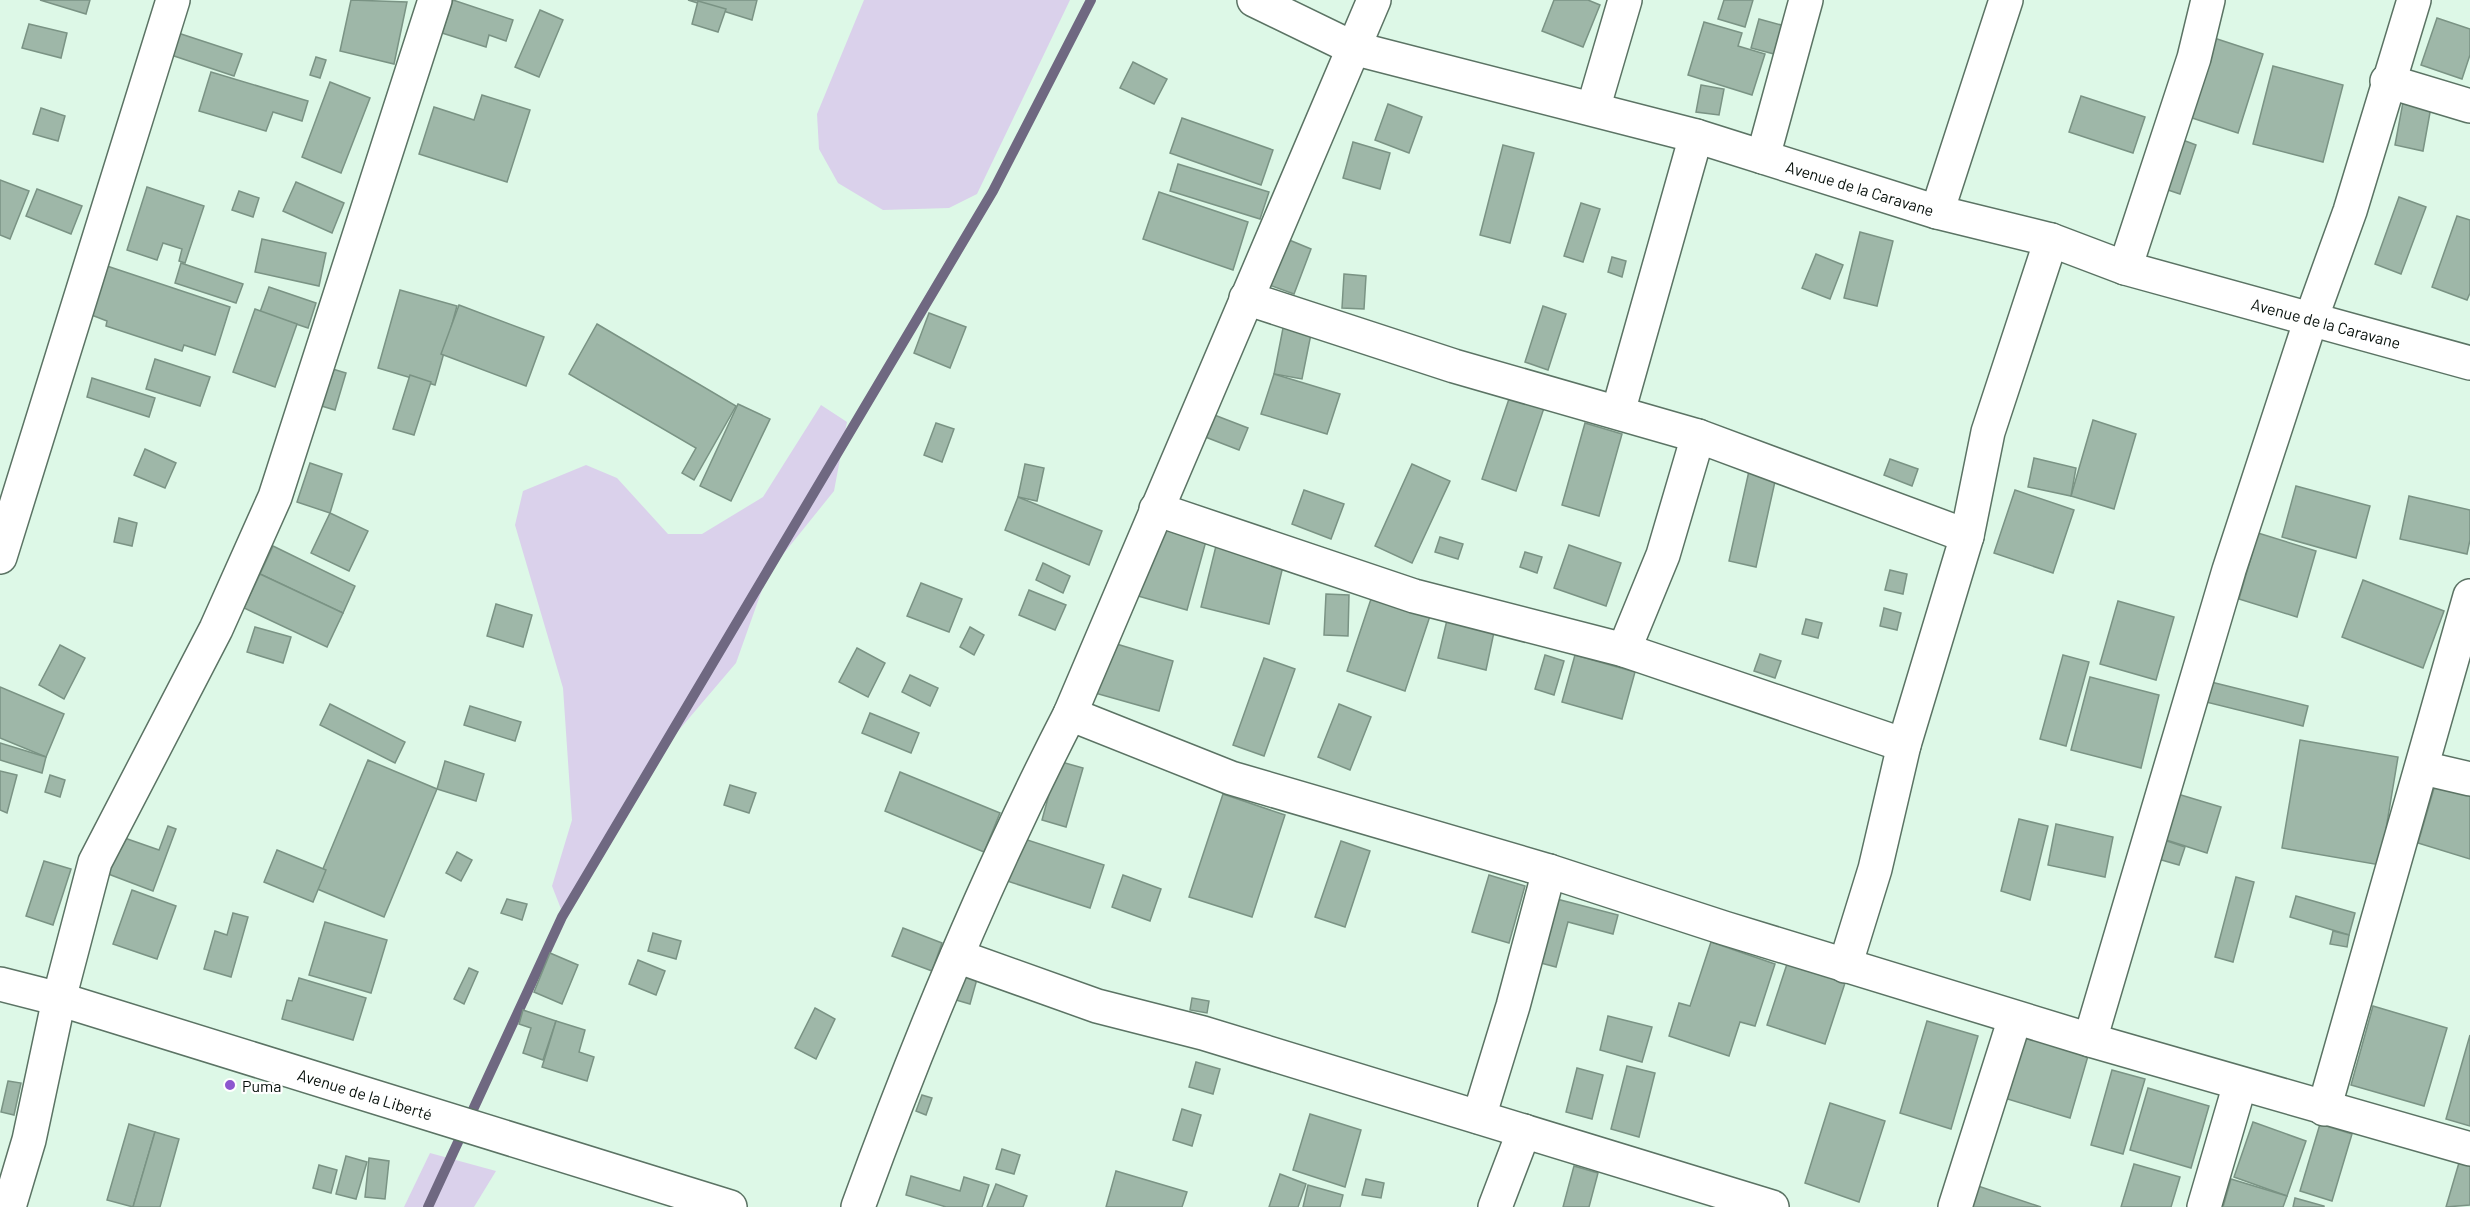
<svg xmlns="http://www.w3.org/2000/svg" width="2470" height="1207" font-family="Barlow,sans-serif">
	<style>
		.green { fill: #dad1eb }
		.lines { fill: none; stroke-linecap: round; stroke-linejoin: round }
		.stream { stroke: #6f6881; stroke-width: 10 }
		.building { fill: #9eb7a8; stroke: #7a9384; stroke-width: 1.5 }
		.minor-casing { stroke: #5b7364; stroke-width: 36 }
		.tertiary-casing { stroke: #5b7364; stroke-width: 36 }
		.minor { stroke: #fff; stroke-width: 33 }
		.tertiary { stroke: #fff; stroke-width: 33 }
		.poi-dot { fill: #8c57cf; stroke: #fff; stroke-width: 2 }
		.labels { text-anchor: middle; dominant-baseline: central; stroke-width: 4.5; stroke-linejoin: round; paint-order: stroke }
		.street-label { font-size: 16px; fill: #07100b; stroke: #fff }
		.poi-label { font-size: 16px; fill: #07100b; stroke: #fff; text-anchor: start }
	</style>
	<rect width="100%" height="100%" fill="#ddf8e7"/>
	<g class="green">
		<polygon points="864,0 1070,0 977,194 949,208 883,210 838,183 819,149 817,114"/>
		<polygon points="821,405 847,422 834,491 768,573 736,663 639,777 563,914 552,886 572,820 563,688 515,525 523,491 586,465 617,478 668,534 702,534 763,497"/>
		<polygon points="430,1153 496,1171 474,1207 404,1207"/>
	</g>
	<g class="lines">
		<polyline class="stream" points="428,1207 562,917 993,191 1091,0"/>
	</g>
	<g class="building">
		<polygon points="40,0 90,0 86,14"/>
		<polygon points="351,0 407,2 394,64 340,51"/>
		<polygon points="453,0 513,20 506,41 489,35 486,47 442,33"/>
		<polygon points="688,0 757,0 752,20"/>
		<polygon points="1554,0 1588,0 1600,5 1583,47 1542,31"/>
		<polygon points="1724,0 1753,0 1745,27 1718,19"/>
		<polygon points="698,1 726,9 718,32 692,24"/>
		<polygon points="540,10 563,20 539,77 515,67"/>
		<polygon points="2437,18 2470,29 2470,55 2462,79 2421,65"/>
		<polygon points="1759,19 1785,26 1778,55 1751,48"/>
		<polygon points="1704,22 1742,33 1738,46 1765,54 1752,95 1688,75"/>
		<polygon points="29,24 67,33 61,58 22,48"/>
		<polygon points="172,31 242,54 234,76 165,53"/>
		<polygon points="2208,36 2263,54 2238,133 2183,115"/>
		<polygon points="316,57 326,60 320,78 310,75"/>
		<polygon points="1133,62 1167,79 1154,104 1120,88"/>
		<polygon points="2273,66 2343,85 2323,162 2253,144"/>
		<polygon points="211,72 308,101 302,121 273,112 266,131 199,111"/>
		<polygon points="330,82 370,98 341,173 302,157"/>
		<polygon points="1701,85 1724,89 1719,115 1696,112"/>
		<polygon points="482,95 530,110 507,182 419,154 434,107 474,120"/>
		<polygon points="2081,96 2145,117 2133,153 2069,132"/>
		<polygon points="2403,102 2431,107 2423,151 2395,145"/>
		<polygon points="1388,104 1422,117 1409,153 1375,140"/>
		<polygon points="41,108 65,116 58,141 33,134"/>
		<polygon points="1182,118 1273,150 1261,185 1170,153"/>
		<polygon points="2175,137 2196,145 2180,194 2159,187"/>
		<polygon points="1353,142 1390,153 1380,189 1343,178"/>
		<polygon points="1503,145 1534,153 1510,243 1480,235"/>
		<polygon points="1178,164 1269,192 1260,219 1170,191"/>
		<polygon points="0,180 29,191 10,239 0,235"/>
		<polygon points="296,182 344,203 332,233 283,211"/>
		<polygon points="147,187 204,206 185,263 179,261 182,249 163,243 157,260 127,250"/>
		<polygon points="37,189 82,206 71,234 26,216"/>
		<polygon points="239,191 259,198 253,217 232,210"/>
		<polygon points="1159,192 1248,222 1233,270 1143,239"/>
		<polygon points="2399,197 2426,207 2401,274 2375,264"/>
		<polygon points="1581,203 1600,209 1583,262 1564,256"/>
		<polygon points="2457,216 2470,220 2470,293 2467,300 2432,287"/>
		<polygon points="1860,232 1893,241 1877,306 1844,298"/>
		<polygon points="1282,237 1311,249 1294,294 1264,283"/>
		<polygon points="262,239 326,253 319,286 255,272"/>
		<polygon points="1816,254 1843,265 1830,299 1802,288"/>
		<polygon points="1612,257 1626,261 1622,277 1608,272"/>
		<polygon points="181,263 243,284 236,303 175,283"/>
		<polygon points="104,265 230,307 215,355 184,345 182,351 106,326 107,321 89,314"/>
		<polygon points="1344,274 1366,276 1364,309 1342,308"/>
		<polygon points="269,287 316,303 308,328 260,312"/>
		<polygon points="400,290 457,306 435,385 378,368"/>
		<polygon points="459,305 544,337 526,386 441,354"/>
		<polygon points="1543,306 1566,314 1548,370 1525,362"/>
		<polygon points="255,309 297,324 275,387 233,372"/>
		<polygon points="929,313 966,327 950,368 914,353"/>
		<polygon points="1285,318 1313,324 1302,379 1274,374"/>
		<polygon points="597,324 736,406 694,480 682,473 696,448 569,374"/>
		<polygon points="155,359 210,377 200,406 146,389"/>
		<polygon points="326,367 346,373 335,410 318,405"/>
		<polygon points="1274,374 1340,394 1327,434 1261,414"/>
		<polygon points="410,375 431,382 414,435 393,429"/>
		<polygon points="92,378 155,398 149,417 87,397"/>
		<polygon points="1512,390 1546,402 1516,491 1482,479"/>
		<polygon points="738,404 770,419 731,501 700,486"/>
		<polygon points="1204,411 1248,428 1239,450 1195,433"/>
		<polygon points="2093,420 2136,434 2114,509 2071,496"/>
		<polygon points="936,423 954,429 942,462 924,455"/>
		<polygon points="1585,423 1622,434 1599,516 1562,505"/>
		<polygon points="145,449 176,463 165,488 134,475"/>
		<polygon points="2034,458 2076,468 2071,496 2028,487"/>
		<polygon points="1890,459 1918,469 1912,486 1884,475"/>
		<polygon points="310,463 342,474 330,513 297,502"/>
		<polygon points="1025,464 1044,468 1037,501 1018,497"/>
		<polygon points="1412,464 1450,481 1412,563 1375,546"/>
		<polygon points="1749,471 1776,477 1756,567 1729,561"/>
		<polygon points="2296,486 2370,506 2356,558 2282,537"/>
		<polygon points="1304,490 1344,504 1331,539 1292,524"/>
		<polygon points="2015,490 2074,510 2053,573 1994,553"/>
		<polygon points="2409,496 2470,510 2470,540 2467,554 2400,539"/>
		<polygon points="1018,497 1102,531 1089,565 1005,530"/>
		<polygon points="330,513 368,531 349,571 311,553"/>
		<polygon points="119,518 137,523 132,546 114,542"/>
		<polygon points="1157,527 1206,541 1187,610 1138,596"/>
		<polygon points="2258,533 2316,551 2297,617 2239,599"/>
		<polygon points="1440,537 1463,544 1458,559 1435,552"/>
		<polygon points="1217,542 1285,558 1269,624 1201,607"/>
		<polygon points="1569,545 1621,563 1606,606 1554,588"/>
		<polygon points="273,546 355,586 343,613 260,574"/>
		<polygon points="1525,552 1542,557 1537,573 1520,567"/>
		<polygon points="1043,563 1070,576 1063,593 1036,580"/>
		<polygon points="1890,570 1907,574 1903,594 1885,590"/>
		<polygon points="260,574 343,613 327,647 244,608"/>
		<polygon points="2363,580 2444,611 2423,668 2342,637"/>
		<polygon points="921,583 962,599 949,632 907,616"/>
		<polygon points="1376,584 1434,604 1405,691 1347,671"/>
		<polygon points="1029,590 1066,605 1055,630 1019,615"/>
		<polygon points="1326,594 1349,595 1348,636 1324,635"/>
		<polygon points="2118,601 2174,617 2156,680 2100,664"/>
		<polygon points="496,604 532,615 523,647 487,636"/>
		<polygon points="1884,608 1901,613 1897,630 1880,626"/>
		<polygon points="1806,619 1822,623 1818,638 1802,634"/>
		<polygon points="1447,620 1494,632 1486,670 1438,658"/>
		<polygon points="255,627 291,637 283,663 247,652"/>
		<polygon points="970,627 984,635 974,655 960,647"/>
		<polygon points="1110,642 1173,661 1159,711 1095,693"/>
		<polygon points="60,645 85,658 64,699 39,685"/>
		<polygon points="857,648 885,663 868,697 839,682"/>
		<polygon points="1760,654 1781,661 1775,678 1754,671"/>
		<polygon points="1545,655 1564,661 1554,695 1535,689"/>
		<polygon points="1575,655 1635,672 1622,719 1562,702"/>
		<polygon points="2063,655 2089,662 2066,746 2040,739"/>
		<polygon points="1264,658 1295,669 1264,756 1233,745"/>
		<polygon points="910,675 938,688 930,706 902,692"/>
		<polygon points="2090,677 2159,695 2141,768 2071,750"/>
		<polygon points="2203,680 2308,706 2303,726 2198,700"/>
		<polygon points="0,687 64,714 46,757 0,738"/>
		<polygon points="330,704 405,742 395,763 320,725"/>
		<polygon points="1339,704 1371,717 1350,770 1318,757"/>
		<polygon points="470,706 521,722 515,741 464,725"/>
		<polygon points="870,713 919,733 911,753 862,733"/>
		<polygon points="2300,740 2398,757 2380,865 2282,848"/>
		<polygon points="0,743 46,757 42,773 0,760"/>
		<polygon points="368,760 437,789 384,917 315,888"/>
		<polygon points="445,761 484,774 476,801 437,789"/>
		<polygon points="1058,761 1083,768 1066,827 1042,820"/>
		<polygon points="0,771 17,775 7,813 0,810"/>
		<polygon points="900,772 1000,813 984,852 885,811"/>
		<polygon points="50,775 65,780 60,797 45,792"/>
		<polygon points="2437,778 2470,787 2470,859 2418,843"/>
		<polygon points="730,785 756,793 749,813 724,805"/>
		<polygon points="2171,792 2221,807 2207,853 2157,837"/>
		<polygon points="1223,794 1285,815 1252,917 1189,897"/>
		<polygon points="2019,819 2048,826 2030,900 2001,891"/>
		<polygon points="2056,824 2113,837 2105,877 2048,865"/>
		<polygon points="168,826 176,829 153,891 103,872 116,835 159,850"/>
		<polygon points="1015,836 1104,865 1090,908 1001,879"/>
		<polygon points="2164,840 2185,847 2179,865 2158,859"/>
		<polygon points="1341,841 1370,851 1345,927 1315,917"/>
		<polygon points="277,850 326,870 313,902 264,882"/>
		<polygon points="457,852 472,860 461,881 446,873"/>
		<polygon points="44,861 71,869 53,925 26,916"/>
		<polygon points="1123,875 1161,889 1150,921 1112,907"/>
		<polygon points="1489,875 1525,886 1509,943 1472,932"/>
		<polygon points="2236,877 2254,882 2233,962 2215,957"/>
		<polygon points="132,890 176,906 157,959 113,944"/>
		<polygon points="2296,896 2355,913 2349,935 2290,917"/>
		<polygon points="1553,898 1618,915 1613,934 1568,922 1556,967 1537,962"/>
		<polygon points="507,899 527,904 522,920 501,913"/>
		<polygon points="233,913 248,917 231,977 204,969 215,931 227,935"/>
		<polygon points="325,922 387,940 371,993 309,975"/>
		<polygon points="903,928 942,943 932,971 892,956"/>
		<polygon points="2333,931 2349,935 2347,947 2330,944"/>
		<polygon points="653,933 681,941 676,959 648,951"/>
		<polygon points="1711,942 1775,964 1755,1026 1740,1022 1729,1056 1669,1036 1679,1003 1690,1006"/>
		<polygon points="550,953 578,965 562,1004 534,992"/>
		<polygon points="638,960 665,971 656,995 629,984"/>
		<polygon points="1788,961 1846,980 1825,1044 1767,1025"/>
		<polygon points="469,968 478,972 464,1004 454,999"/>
		<polygon points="964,975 977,979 970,1004 956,1000"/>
		<polygon points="299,978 366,998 353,1040 282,1019 287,1000 292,1001"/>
		<polygon points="1192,998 1209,1001 1207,1013 1190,1010"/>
		<polygon points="2373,1006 2447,1028 2424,1106 2351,1085"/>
		<polygon points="815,1008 835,1019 816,1059 795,1048"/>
		<polygon points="523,1010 556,1021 543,1060 523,1053 531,1028 519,1024"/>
		<polygon points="1608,1016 1652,1027 1642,1062 1600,1050"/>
		<polygon points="556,1021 585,1030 579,1052 594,1057 587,1081 542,1067"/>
		<polygon points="1927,1021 1978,1036 1951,1129 1900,1113"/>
		<polygon points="2470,1035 2470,1126 2446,1119"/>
		<polygon points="2019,1036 2088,1056 2070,1118 2001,1097"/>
		<polygon points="1196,1062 1220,1069 1213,1094 1189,1087"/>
		<polygon points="1627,1066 1655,1073 1639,1137 1611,1129"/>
		<polygon points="1577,1068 1603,1075 1592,1119 1566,1112"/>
		<polygon points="2112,1070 2145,1079 2123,1154 2091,1145"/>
		<polygon points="8,1081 21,1083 14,1115 1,1112"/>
		<polygon points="2148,1088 2209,1106 2191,1168 2130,1150"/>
		<polygon points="922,1095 932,1098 926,1115 916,1111"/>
		<polygon points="1830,1103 1885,1121 1859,1202 1805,1183"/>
		<polygon points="1182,1109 1201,1115 1192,1146 1173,1140"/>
		<polygon points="1310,1114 1361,1130 1345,1187 1293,1170"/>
		<polygon points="2253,1122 2306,1141 2287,1196 2234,1177"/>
		<polygon points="129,1124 155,1132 133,1207 107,1200"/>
		<polygon points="2320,1124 2352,1134 2332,1201 2300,1191"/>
		<polygon points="155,1132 179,1139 160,1207 133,1207"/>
		<polygon points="1002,1149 1020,1155 1014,1174 996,1169"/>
		<polygon points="346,1156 367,1162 356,1199 336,1194"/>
		<polygon points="2461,1156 2470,1158 2470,1205 2446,1207"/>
		<polygon points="369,1158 389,1161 385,1199 365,1197"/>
		<polygon points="2134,1164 2180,1177 2171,1207 2121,1207"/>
		<polygon points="319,1165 337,1170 331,1193 313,1188"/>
		<polygon points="1574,1166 1598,1173 1589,1207 1563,1207"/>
		<polygon points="1116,1171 1187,1192 1182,1207 1106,1207"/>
		<polygon points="1280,1174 1306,1184 1298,1207 1269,1207"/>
		<polygon points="911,1176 960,1191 964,1177 989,1185 982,1207 946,1207 906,1195"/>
		<polygon points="1366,1179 1384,1183 1381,1198 1362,1195"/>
		<polygon points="2231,1179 2287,1196 2283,1207 2223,1207"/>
		<polygon points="1969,1183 2041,1207 1961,1207"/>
		<polygon points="996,1184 1027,1196 1023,1207 987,1207"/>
		<polygon points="1308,1185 1343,1195 1340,1207 1303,1207"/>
		<polygon points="2295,1198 2324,1206 2324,1207 2293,1207"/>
	</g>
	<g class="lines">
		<defs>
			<g id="minor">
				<polyline points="1254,0 1353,48 1696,136 1937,212 2051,240 2125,268 2470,363"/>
				<polyline points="2387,81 2470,106"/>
				<polyline points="1593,109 1625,0"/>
				<polyline points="1763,157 1806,0"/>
				<polyline points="1937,212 2006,0"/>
				<polyline points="2125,268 2194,58 2208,0"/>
				<polyline points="1246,298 1454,366 1698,436 1967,536"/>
				<polyline points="1618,412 1696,136"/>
				<polyline points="1156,509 1414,596 1624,650 1904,745"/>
				<polyline points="0,557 173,0"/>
				<polyline points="1624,650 1663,555 1698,436"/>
				<polyline points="1070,714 1231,778 1549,871 1724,928 2090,1040 2470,1149"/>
				<polyline points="2423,768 2470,779"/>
				<polyline points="957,956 1097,1006 1203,1033 1772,1207"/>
				<polyline points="1845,966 1875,869 1904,745 1967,536 1988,432 2051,240"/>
				<polyline points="2090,1040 2229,570 2311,319 2350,211 2414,0"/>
				<polyline points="2324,1109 2470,596"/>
				<polyline points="1479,1117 1513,1006 1549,871"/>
				<polyline points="9,1207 29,1140 59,999 95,862 216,629 275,497 435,0"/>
				<path d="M 858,1207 C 919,1039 988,873 1070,714 L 1374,0"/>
				<polyline points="1495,1207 1524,1131"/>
				<polyline points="1955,1207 2015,1018"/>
				<polyline points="2204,1207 2240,1084"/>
			</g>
			<polyline id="tertiary" points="0,984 59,999 730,1207"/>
		</defs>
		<use href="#minor" class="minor-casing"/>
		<use href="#tertiary" class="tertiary-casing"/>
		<use href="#minor" class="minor"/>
		<use href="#tertiary" class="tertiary"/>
	</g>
	<circle class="poi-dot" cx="230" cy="1085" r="6"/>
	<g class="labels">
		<g class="street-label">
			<text transform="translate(1860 188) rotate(17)">Avenue de la Caravane</text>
			<text transform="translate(2326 323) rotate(15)">Avenue de la Caravane</text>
			<text transform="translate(365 1094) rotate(17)">Avenue de la Liberté</text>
		</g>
		<g class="poi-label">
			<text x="242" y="1085">Puma</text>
		</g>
	</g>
</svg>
